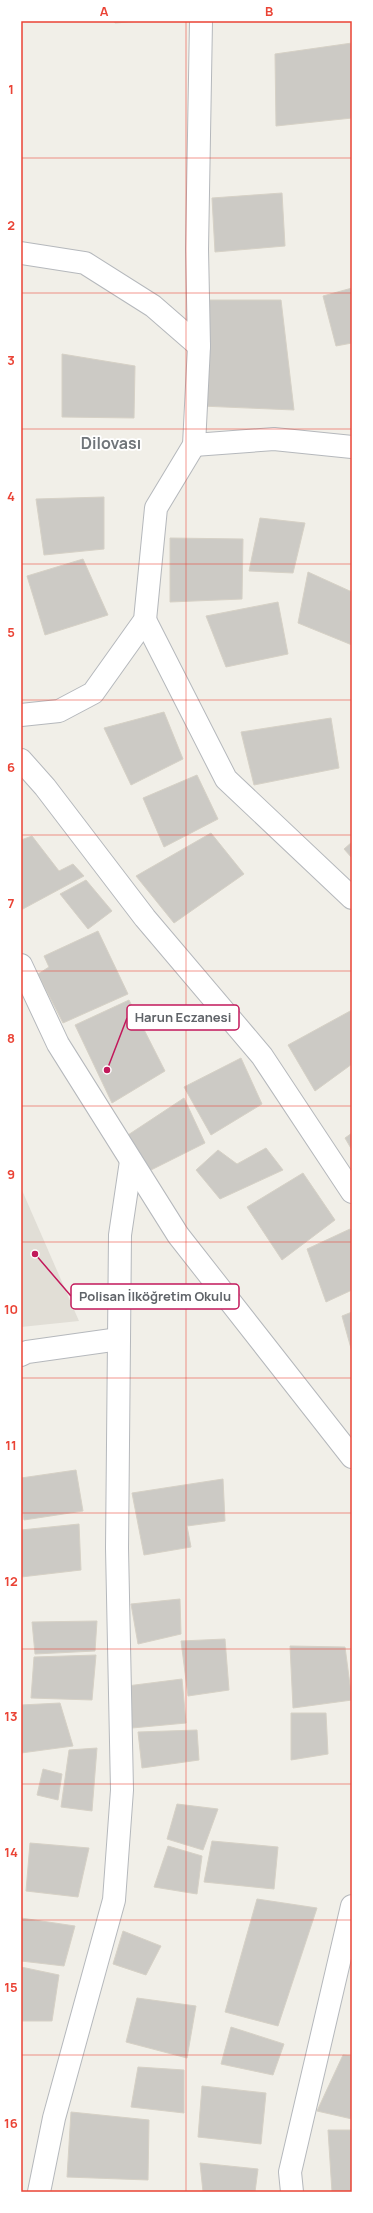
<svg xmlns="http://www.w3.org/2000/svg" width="373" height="2213" font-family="Manrope,sans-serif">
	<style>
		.education { fill: #e1ded6 }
		.building { fill: #cccac5; stroke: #d6d1c6 }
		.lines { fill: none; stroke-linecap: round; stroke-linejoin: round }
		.street-casing { stroke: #b5b8bc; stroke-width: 24 }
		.street { stroke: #fff; stroke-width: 22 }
		.grid { fill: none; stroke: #ea4335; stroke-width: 1; stroke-opacity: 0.55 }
		.labels { text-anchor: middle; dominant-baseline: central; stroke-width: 3.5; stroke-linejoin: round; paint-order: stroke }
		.district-label { font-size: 16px; font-weight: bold; fill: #70757a; stroke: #fff }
		.leader { fill: none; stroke: #c2185b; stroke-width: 1.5 }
		.callout-dot { fill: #c2185b; stroke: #fff; stroke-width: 1.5 }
		.callout { fill: #fff; stroke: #c2185b; stroke-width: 1.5 }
		.callout-label { font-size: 13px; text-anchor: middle; font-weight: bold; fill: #5f6368 }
		.neatline { fill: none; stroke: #ea4335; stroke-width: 1.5 }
		.grid-label { font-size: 13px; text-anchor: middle; font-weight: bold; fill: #ea4335 }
	</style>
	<rect width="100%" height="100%" fill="#f1efe8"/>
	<polygon class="education" points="21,1188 79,1321 21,1327"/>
	<g class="building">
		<polygon points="114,21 141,21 115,23"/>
		<polygon points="352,43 352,118 276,126 275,54"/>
		<polygon points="282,193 285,246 215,252 212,198"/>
		<polygon points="352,288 352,343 336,346 323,296"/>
		<polygon points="207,300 281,300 294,410 201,406"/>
		<polygon points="62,354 135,366 134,418 62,417"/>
		<polygon points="104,497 104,549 44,555 36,499"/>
		<polygon points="260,518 305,523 293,573 249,571"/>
		<polygon points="170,538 243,539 242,599 170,602"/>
		<polygon points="83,559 108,615 45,635 27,576"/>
		<polygon points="308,572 352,592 352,645 298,623"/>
		<polygon points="278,602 288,654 226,667 206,616"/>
		<polygon points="164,712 183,759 131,785 104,728"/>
		<polygon points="331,718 339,768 254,785 241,732"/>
		<polygon points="197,775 218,819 164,847 143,798"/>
		<polygon points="211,833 244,874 174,923 136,876"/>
		<polygon points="32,836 59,871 73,864 84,876 21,910 21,840"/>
		<polygon points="352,842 352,858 344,849"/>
		<polygon points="86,880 112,911 88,929 60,894"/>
		<polygon points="98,931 128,994 63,1023 38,974 49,967 44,956"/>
		<polygon points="129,1000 165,1071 112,1103 75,1025"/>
		<polygon points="352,1010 352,1064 315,1091 288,1045"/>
		<polygon points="241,1058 262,1104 211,1135 184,1087"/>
		<polygon points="184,1098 205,1143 149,1171 128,1135"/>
		<polygon points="352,1133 352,1150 345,1138"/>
		<polygon points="266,1148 283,1170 220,1199 196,1170 218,1150 237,1164"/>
		<polygon points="303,1173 335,1220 282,1260 247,1207"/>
		<polygon points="350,1229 352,1232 352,1290 326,1302 307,1249"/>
		<polygon points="352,1312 352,1352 342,1316"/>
		<polygon points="76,1470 83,1511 24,1520 21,1498 21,1478"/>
		<polygon points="223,1479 225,1521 187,1526 191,1547 144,1555 132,1493"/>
		<polygon points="79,1524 81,1570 21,1577 21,1530"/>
		<polygon points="180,1599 181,1634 138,1644 131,1604"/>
		<polygon points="97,1621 95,1651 35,1654 32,1622"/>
		<polygon points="225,1639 229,1690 188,1696 181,1641"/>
		<polygon points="290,1646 345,1647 352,1700 293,1708"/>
		<polygon points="96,1655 92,1700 31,1698 34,1657"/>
		<polygon points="182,1679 186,1723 132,1728 127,1686"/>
		<polygon points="60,1703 73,1746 21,1753 21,1705"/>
		<polygon points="291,1713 326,1713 328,1754 291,1760"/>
		<polygon points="197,1730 199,1760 142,1768 138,1732"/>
		<polygon points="97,1748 92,1811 61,1807 69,1750"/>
		<polygon points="43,1769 62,1774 58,1800 37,1795"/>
		<polygon points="177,1804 218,1809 203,1850 167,1839"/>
		<polygon points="212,1841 278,1847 274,1889 204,1882"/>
		<polygon points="30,1843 89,1848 78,1897 26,1891"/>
		<polygon points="168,1846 202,1856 197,1894 154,1887"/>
		<polygon points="257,1899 317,1908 278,2026 225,2012"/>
		<polygon points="21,1918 75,1926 64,1966 21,1961"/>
		<polygon points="123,1931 161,1946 146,1975 113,1964"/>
		<polygon points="21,1967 59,1975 52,2021 21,2021"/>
		<polygon points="137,1998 196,2006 187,2058 126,2042"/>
		<polygon points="231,2027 284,2044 273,2075 221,2064"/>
		<polygon points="343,2055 352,2056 352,2119 317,2111"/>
		<polygon points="138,2067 184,2070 184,2113 131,2107"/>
		<polygon points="202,2086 266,2093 261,2144 198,2137"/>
		<polygon points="71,2112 149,2120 148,2180 67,2177"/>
		<polygon points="328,2130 352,2130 352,2192 332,2192"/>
		<polygon points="200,2163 258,2169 255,2192 203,2192"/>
	</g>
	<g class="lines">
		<defs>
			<g id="street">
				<polyline points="21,253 85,263 153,306 199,346"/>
				<polyline points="194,445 274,439 352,447"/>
				<polyline points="145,620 226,779 352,898"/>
				<polyline points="21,715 59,711 93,693 145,620 156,508 194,445 199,346 197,249 201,21"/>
				<polyline points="21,760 45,787 145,918 262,1056 352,1192"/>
				<polyline points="21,965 58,1044 178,1235 352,1457"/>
				<polyline points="21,1355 27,1352 119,1339"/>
				<polyline points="39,2192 54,2118 114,1900 122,1790 117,1548 120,1235 131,1161"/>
				<polyline points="292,2192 290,2172 352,1906"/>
			</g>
		</defs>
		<use href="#street" class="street-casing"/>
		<use href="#street" class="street"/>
	</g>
	<path class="grid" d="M 186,21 L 186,2192M 21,158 L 352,158M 21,293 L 352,293M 21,429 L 352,429M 21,564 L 352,564M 21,700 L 352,700M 21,835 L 352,835M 21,971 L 352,971M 21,1106 L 352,1106M 21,1242 L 352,1242M 21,1378 L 352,1378M 21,1513 L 352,1513M 21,1649 L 352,1649M 21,1784 L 352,1784M 21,1920 L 352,1920M 21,2055 L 352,2055"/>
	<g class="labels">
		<g class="district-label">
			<text x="111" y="443">Dilovası</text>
		</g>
	</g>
	<path class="leader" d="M107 1070L127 1018M35 1254L71 1296"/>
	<g class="callout-dot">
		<circle cx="107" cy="1070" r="4"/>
		<circle cx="35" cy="1254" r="4"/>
	</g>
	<g class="callout">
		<rect x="127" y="1005" width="112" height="25" rx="4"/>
		<rect x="71" y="1284" width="168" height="25" rx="4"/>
	</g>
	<g class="callout-label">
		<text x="183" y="1022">Harun Eczanesi</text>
		<text x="155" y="1301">Polisan İlköğretim Okulu</text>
	</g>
	<rect width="373" height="2213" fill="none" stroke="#ffffff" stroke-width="44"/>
	<rect x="22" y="22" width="329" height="2169" class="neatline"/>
	<g class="grid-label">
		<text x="104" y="16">A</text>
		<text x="269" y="16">B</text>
		<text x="11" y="94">1</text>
		<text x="11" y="230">2</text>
		<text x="11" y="365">3</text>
		<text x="11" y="501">4</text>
		<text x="11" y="637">5</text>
		<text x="11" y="772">6</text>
		<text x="11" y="908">7</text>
		<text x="11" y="1043">8</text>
		<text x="11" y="1179">9</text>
		<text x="11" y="1314">10</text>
		<text x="11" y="1450">11</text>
		<text x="11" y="1586">12</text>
		<text x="11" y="1721">13</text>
		<text x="11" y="1857">14</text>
		<text x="11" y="1992">15</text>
		<text x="11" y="2128">16</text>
	</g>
</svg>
